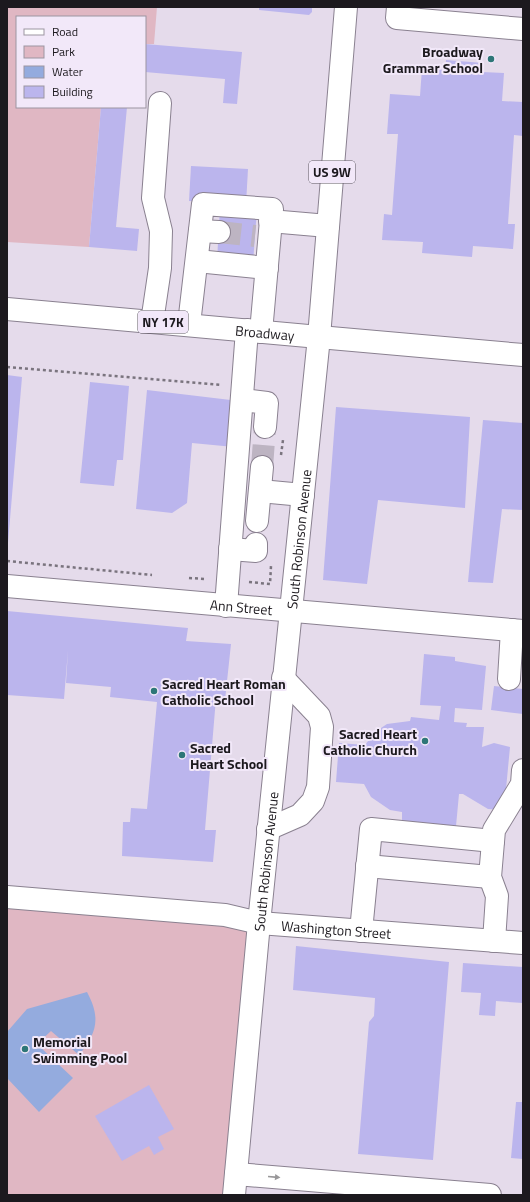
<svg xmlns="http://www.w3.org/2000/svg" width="530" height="1202" font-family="'Titillium Web',sans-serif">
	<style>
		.green { fill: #e0b7c3 }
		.water { fill: #94abde }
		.building { fill: #bbb5ed }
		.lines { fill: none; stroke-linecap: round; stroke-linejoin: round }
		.minor-tunnel { stroke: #bdb4c2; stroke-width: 22; stroke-dasharray: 22 11; stroke-linecap: butt }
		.minor-casing { stroke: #8a8190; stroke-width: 24 }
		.major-casing { stroke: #8a8190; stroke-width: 24 }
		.highway-casing { stroke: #8a8190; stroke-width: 24 }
		.path { stroke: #7a747e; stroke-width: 2.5; stroke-dasharray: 3 3; stroke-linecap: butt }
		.minor { stroke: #fff; stroke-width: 22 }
		.major { stroke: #fff; stroke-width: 22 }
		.highway { stroke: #fff; stroke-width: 22 }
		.oneway { fill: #99989a }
		.poi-dot { fill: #2d7677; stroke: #f2e8f9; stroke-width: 1.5 }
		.labels { text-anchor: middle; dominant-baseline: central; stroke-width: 4; stroke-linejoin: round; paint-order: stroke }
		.shield { fill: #f2e8f9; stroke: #5c5760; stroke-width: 1 }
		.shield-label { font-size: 13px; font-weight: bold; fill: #1c191e }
		.poi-label { font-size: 14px; font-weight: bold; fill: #1c191e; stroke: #f2e8f9; text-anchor: start }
		.street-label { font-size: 14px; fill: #1c191e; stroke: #f2e8f9 }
	</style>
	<rect width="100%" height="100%" fill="#e5dbeb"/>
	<g class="green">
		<polygon points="7,7 157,7 154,44 145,44 145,17 17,17 17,107 101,107 89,247 7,242"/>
		<polygon points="7,901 259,923 237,1195 7,1195"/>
	</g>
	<path class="water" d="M 87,992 C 101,1018 97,1033 79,1055 L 51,1031 L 37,1044 L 73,1078 L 39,1112 L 7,1078 L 7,1032 L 27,1009 Z"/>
	<g class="building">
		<polygon points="259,7 312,7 312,12 309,15 259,10"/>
		<polygon points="145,44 242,52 237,104 223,103 225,79 145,72"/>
		<polygon points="446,60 483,63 482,72 504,73 502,101 523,102 523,136 514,135 508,224 515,224 513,249 473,246 472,257 422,253 423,242 382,240 384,214 392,215 398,134 387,134 390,94 420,96 422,68 445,70"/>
		<polygon points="101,107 127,107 116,227 139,229 137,251 89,247"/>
		<polygon points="191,166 248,169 246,204 189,201"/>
		<polygon points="220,207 257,209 253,263 217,261"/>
		<polygon points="7,375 22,377 8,543 7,543"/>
		<polygon points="90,382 129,386 123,460 117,460 114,486 80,483"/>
		<polygon points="147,390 239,401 234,447 192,443 187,503 172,513 136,509"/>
		<polygon points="336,407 470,417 465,508 378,500 367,584 323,580"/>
		<polygon points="483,420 523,423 523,510 502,509 493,583 468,582"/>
		<polygon points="7,611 188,628 186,641 231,644 225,700 216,698 205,830 216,830 213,862 122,856 123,822 130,822 131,808 147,809 157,702 110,697 111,687 66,683 68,650 64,699 7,695"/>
		<polygon points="424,654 455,657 455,661 486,666 482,710 455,708 454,722 467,723 466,727 484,727 482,747 494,743 510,747 504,810 488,809 463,794 459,794 456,826 402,822 402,812 390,810 371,797 364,784 336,782 339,743 365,745 375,732 387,724 410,721 411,717 439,720 441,706 420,705"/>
		<polygon points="494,686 523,689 523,714 491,710"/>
		<polygon points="296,946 449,962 433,1160 358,1154 369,1022 374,1016 375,998 293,990"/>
		<polygon points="463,963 523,967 523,1003 496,1001 495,1016 479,1015 481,993 461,992"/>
		<polygon points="149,1085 174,1129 158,1137 164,1149 154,1155 149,1146 122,1161 95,1116"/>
		<polygon points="516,1102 523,1102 523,1159 511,1158"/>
	</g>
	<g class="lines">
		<g class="minor-tunnel">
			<polyline points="219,232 255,236"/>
			<polyline points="262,467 265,427"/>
		</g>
		<defs>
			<g id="minor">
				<polyline points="398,7 397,18 523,29"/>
				<polyline points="270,221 328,226"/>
				<polyline points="200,231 219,232"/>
				<polyline points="197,261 267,268"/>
				<polyline points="152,322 160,268 161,231 153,198 160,103"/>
				<polyline points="189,324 203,204 272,209 261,332"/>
				<polyline points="319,337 523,355"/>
				<polyline points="242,400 267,403 265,427"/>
				<polyline points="260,491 303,495"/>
				<polyline points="257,521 262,467"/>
				<polyline points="230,549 256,551 256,544"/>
				<path id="s1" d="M 7,586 L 523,631"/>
				<polyline points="226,606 247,330"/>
				<polyline points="509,679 512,630"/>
				<polyline points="268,829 300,815 313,801 318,787 322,727 319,716 283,678"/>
				<polyline points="367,866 490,877"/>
				<path id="s2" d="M 7,897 L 225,915 L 259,923 L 523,943"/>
				<polyline points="361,931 371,829 493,841"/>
				<polyline points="494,941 497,896 490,877 494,830 522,784 523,770"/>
				<polyline points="236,1174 490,1195"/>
			</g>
			<g id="major">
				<path id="s3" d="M 7,309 L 319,337"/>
			</g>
			<g id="highway">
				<path id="s4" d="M 234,1195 L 259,923 L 319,337 L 346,7"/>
			</g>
		</defs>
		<use href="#minor" class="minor-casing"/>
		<use href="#major" class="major-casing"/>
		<use href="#highway" class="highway-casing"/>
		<g class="path">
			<polyline points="7,367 222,385"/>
			<polyline points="281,455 283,440"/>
			<polyline points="7,561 152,575"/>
			<polyline points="189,578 206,579"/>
			<polyline points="249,582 270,584 271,566"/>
		</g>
		<use href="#minor" class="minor"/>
		<use href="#major" class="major"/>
		<use href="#highway" class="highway"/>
	</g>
	<defs><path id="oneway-solid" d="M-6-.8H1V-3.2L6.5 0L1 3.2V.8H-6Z"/></defs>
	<use class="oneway" href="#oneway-solid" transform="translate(274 1177) rotate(5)"/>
	<g class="poi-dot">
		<circle cx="491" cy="59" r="4"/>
		<circle cx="154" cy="691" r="4"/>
		<circle cx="425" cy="741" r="4"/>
		<circle cx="182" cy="755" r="4"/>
		<circle cx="25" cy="1049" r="4"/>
	</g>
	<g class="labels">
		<g class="shield">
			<rect x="309" y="161" width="46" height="22" rx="3"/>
			<rect x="138" y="311" width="50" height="22" rx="3"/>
		</g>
		<g class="shield-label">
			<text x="332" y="172">US 9W</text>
			<text x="163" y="322">NY 17K</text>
		</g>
		<g class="poi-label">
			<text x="483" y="51" text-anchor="end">Broadway<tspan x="483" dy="16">Grammar School</tspan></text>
			<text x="162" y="683">Sacred Heart Roman<tspan x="162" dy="16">Catholic School</tspan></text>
			<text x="417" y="733" text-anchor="end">Sacred Heart<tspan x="417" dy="16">Catholic Church</tspan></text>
			<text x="190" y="747">Sacred<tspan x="190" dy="16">Heart School</tspan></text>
			<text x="33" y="1041">Memorial<tspan x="33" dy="16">Swimming Pool</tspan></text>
		</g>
		<g class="street-label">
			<text stroke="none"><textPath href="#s3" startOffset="259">Broadway</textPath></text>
			<text stroke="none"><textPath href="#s4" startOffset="659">South Robinson Avenue</textPath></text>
			<text stroke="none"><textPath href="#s1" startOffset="235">Ann Street</textPath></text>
			<text stroke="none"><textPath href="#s4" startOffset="335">South Robinson Avenue</textPath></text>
			<text stroke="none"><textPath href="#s2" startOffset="331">Washington Street</textPath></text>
		</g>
	</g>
	<rect width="530" height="1202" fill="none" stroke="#1c191e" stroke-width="16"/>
	<rect x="16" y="16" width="130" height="92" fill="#f2e8f9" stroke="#9c95a1"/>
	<rect x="24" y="29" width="20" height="6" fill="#ffffff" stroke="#9c95a1"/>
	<text x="52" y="36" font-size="12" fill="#1c191e">Road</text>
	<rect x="24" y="46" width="20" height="12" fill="#e0b7c3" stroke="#9c95a1"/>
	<text x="52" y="56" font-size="12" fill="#1c191e">Park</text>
	<rect x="24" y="66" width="20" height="12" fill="#94abde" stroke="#9c95a1"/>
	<text x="52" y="76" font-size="12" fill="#1c191e">Water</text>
	<rect x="24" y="86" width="20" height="12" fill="#bbb5ed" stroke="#9c95a1"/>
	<text x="52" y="96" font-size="12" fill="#1c191e">Building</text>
</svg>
